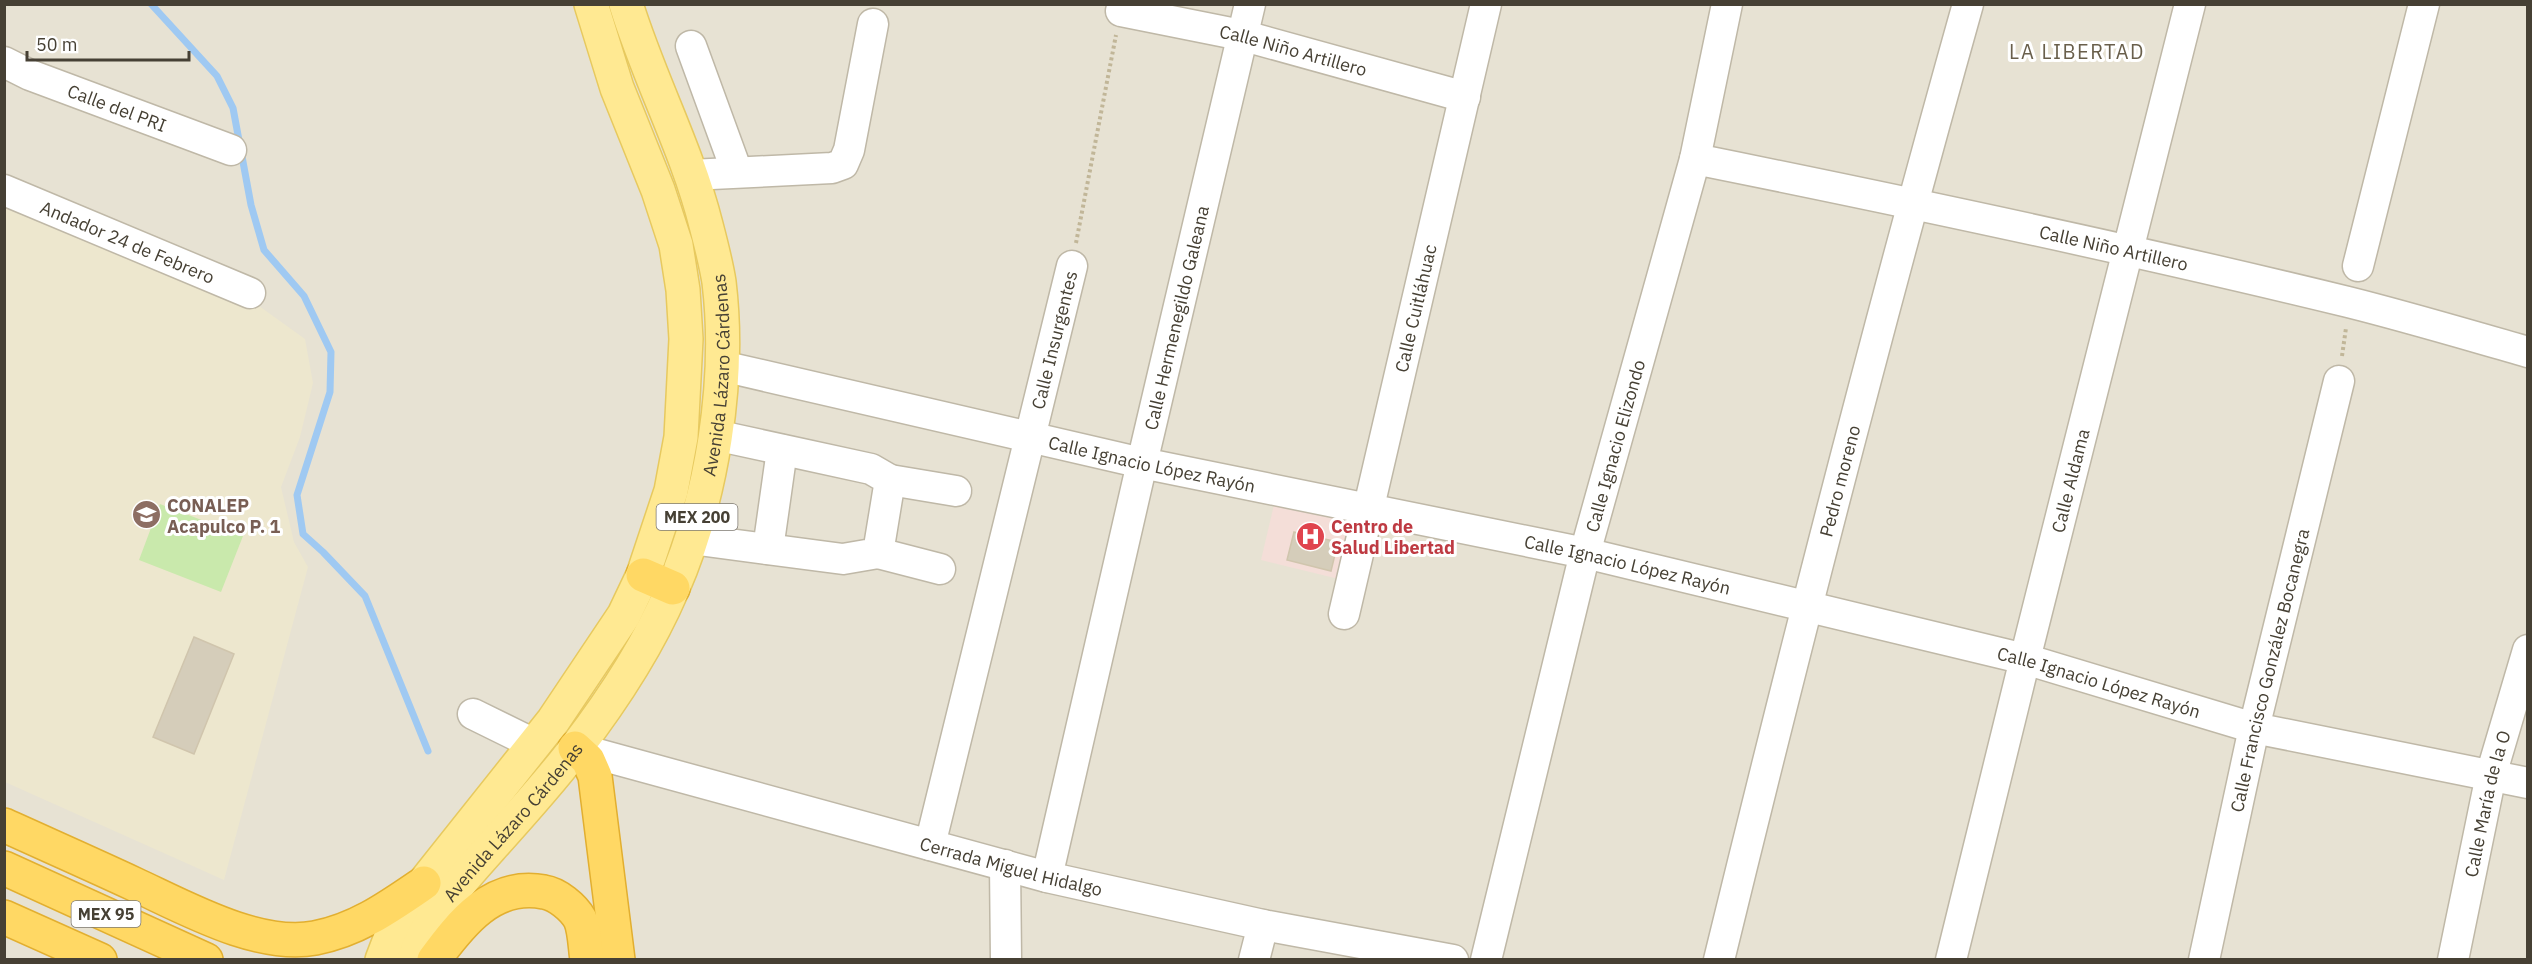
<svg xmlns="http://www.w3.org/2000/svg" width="2532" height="964" font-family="'IBM Plex Sans',sans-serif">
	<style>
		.residential { fill: #e7e2d3 }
		.education { fill: #ede7ce }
		.medical { fill: #f4ded8 }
		.green { fill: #c9e9ac }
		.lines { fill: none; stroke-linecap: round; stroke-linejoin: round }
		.stream { stroke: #9fc9f2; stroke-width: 7 }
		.building { fill: #d5cdba; stroke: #d0c5ad; stroke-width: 1.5 }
		.minor-casing { stroke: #bfb8a7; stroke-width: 33 }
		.major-casing { stroke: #e7c95f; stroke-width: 36 }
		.highway-casing { stroke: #e2af30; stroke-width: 36 }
		.path { stroke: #c1b698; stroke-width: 4; stroke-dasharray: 3 3; stroke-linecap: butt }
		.minor { stroke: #fff; stroke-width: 30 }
		.major { stroke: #ffe992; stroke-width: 33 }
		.highway { stroke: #ffd864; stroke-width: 33 }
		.labels { text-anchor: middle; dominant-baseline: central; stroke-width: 6; stroke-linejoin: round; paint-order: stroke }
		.shield { fill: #fff; stroke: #7e7971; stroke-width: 1.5 }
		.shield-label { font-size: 16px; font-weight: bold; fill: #464034 }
		.street-label { font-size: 18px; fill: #464034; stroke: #fff }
		.education-label { font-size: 18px; font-weight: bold; fill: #785e54; stroke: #fff; text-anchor: start }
		.health-label { font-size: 18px; font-weight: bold; fill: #be3a42; stroke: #fff; text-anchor: start }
		.neighbourhood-label { font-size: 20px; letter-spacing: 1.5px; fill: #695f4b; stroke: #fff }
	</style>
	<rect width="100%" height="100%" fill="#f3f0e5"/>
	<rect class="residential" x="5" y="5" width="2522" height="954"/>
	<polygon class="education" points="7,200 259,306 305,339 313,383 300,437 281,487 294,542 308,567 224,880 5,782 4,206"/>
	<polygon class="medical" points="1277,492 1359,512 1343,580 1261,560"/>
	<polygon class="green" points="160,504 243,536 221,592 139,560"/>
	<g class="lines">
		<polyline class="stream" points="151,4 217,76 233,108 251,205 264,250 304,296 331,352 330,392 297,495 303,534 323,552 365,596 428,751"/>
	</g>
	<g class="building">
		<polygon points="1294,532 1338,542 1331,571 1287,560"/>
		<polygon points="194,637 234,654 194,754 153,737"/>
	</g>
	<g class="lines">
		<defs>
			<g id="minor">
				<path id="s1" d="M 1123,4 L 1121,11 L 1241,35 L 1465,97"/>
				<polyline points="691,46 737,172"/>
				<path id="s2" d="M 4,62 L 30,75 L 231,150"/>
				<path id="s3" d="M 1695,159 C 1913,203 2131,249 2348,302 C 2408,317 2468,335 2528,352"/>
				<polyline points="691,175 832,168 843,164 849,150 873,24"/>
				<path id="s4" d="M 4,190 L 250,293"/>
				<polyline points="2358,266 2424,4"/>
				<path id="s5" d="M 722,366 L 1142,463 L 1585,553 L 2025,659 L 2254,728 L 2528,783"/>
				<polyline points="890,480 956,491"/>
				<polyline points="691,539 843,559 878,553 890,480 871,469 715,435"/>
				<polyline points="768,549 782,450"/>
				<polyline points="878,553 940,569"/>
				<path id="s6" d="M 1344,614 L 1486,4"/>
				<polyline points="473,714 534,744"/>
				<path id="s7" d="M 575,748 L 1047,877 L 1263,925 L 1453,960"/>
				<path id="s8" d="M 930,845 L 1072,266"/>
				<polyline points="1005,865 1006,960"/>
				<path id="s9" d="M 1047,877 L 1142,463 L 1250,4"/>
				<polyline points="1254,960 1263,925"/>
				<path id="s10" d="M 1486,960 L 1585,553 L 1695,159 L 1727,4"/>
				<path id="s11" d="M 1719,960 C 1797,640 1879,321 1968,4"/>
				<path id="s12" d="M 1951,960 L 2025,659 L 2190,4"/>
				<path id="s13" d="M 2204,960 L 2254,728 L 2339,381"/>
				<path id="s14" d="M 2453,960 L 2491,775 L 2528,650"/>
			</g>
			<g id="major">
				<polyline points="382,960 390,939 424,883 553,721 624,615 643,575 671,491 681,437 686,339 683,290 676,245 658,190 617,88 591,4"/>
				<path id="s15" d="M 414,960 C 428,915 462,880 492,846 C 520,815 549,783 575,749 C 612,701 648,646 672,590 C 712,499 731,381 719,282 C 716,263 711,244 706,225 C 687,149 649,79 626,4"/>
			</g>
			<g id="highway">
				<polyline points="643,575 673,588"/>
				<polyline points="575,748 588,760 595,776 618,960"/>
				<path d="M 4,825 C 48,845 91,864 134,884 C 184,907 258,949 315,938 C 357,930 389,907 424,883"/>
				<polyline points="4,868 206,960"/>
				<polyline points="4,917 100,960"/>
				<path d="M 434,960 C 461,923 493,882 544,892 C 557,894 573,907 580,919 C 585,930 585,947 587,960"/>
			</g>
		</defs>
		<use href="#minor" class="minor-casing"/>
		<use href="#major" class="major-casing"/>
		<use href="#highway" class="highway-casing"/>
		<g class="path">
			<polyline points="1076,243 1116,35"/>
			<polyline points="2342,356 2346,328"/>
		</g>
		<use href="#minor" class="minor"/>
		<use href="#major" class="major"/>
		<use href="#highway" class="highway"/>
	</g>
	<defs>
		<symbol id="school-disc" viewBox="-11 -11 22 22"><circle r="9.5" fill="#8d6e63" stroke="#fff"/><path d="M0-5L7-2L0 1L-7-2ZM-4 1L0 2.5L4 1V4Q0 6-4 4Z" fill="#fff"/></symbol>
		<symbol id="hospital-disc" viewBox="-11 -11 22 22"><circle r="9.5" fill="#e0444e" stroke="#fff"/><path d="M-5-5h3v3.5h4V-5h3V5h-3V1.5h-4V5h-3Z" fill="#fff"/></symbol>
	</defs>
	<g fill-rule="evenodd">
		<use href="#school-disc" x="130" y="498" width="33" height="33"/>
		<use href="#hospital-disc" x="1294" y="520" width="33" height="33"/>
	</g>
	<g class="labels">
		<g class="shield">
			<rect x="656.5" y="504" width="81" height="26" rx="4.5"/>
			<rect x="71.5" y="901" width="69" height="26" rx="4.5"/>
		</g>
		<g class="shield-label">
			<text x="697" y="517">MEX 200</text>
			<text x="106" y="914">MEX 95</text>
		</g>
		<g class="street-label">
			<text stroke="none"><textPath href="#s1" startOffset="184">Calle Niño Artillero</textPath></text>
			<text stroke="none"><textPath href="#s2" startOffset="122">Calle del PRI</textPath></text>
			<text stroke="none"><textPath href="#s4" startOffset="134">Andador 24 de Febrero</textPath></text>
			<text stroke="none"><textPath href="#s3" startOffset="428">Calle Niño Artillero</textPath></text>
			<text stroke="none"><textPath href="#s6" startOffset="314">Calle Cuitláhuac</textPath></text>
			<text stroke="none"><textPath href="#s9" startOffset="574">Calle Hermenegildo Galeana</textPath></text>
			<text stroke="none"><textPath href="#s8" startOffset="520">Calle Insurgentes</textPath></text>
			<text stroke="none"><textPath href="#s15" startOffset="675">Avenida Lázaro Cárdenas</textPath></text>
			<text stroke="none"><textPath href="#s10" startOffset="530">Calle Ignacio Elizondo</textPath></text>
			<text stroke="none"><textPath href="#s5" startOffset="441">Calle Ignacio López Rayón</textPath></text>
			<text stroke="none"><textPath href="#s11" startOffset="494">Pedro moreno</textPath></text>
			<text stroke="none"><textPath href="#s12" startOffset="494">Calle Aldama</textPath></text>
			<text stroke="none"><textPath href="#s5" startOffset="927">Calle Ignacio López Rayón</textPath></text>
			<text stroke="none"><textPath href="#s13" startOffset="297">Calle Francisco González Bocanegra</textPath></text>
			<text stroke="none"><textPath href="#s5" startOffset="1413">Calle Ignacio López Rayón</textPath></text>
			<text stroke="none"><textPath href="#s14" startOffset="160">Calle María de la O</textPath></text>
			<text stroke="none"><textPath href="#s15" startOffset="171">Avenida Lázaro Cárdenas</textPath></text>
			<text stroke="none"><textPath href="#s7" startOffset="452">Cerrada Miguel Hidalgo</textPath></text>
		</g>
		<g class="education-label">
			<text x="167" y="505">CONALEP<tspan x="167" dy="21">Acapulco P. 1</tspan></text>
		</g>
		<g class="health-label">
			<text x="1331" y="526">Centro de<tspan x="1331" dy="21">Salud Libertad</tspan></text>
		</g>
		<g class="neighbourhood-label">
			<text x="2077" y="51">LA LIBERTAD</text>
		</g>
	</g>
	<rect width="2532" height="964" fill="none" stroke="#464034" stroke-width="12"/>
	<path d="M27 51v9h162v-9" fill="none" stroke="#464034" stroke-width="3"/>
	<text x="36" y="51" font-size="18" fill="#464034" stroke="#ffffff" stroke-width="4.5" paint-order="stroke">50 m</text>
</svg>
